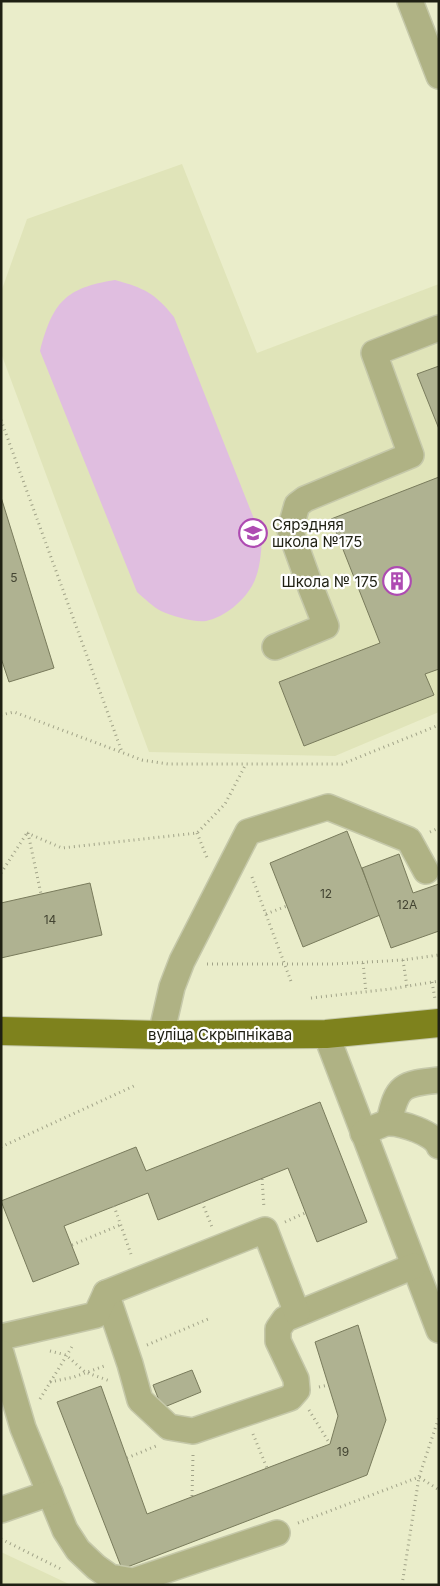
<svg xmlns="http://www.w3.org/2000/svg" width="440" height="1586" font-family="Inter,sans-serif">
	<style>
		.built { fill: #e0e4b9 }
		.green { fill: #e0bee0 }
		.building { fill: #afb291; stroke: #797b5c }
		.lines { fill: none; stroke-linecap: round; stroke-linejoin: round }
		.minor-casing { stroke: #c5c8a9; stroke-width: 28 }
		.major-casing { stroke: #c5c8a9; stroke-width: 30 }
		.path { stroke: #a1a388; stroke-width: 3; stroke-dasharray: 1 4; stroke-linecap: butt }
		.minor { stroke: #afb284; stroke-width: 25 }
		.major { stroke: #7e821d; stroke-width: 28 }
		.labels { text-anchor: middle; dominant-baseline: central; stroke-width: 4.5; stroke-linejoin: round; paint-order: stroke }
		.number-label { font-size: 12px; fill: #434432 }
		.poi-label { font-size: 15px; fill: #1f2013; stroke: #fff; text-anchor: start }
		.street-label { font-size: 15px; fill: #1f2013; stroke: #fff }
	</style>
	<rect width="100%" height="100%" fill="#eaedca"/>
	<g class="built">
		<polygon points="182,164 257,353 439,284 439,712 335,756 149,752 1,353 1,292 27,219"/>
		<polygon points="1,1552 71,1585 1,1585"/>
	</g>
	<path class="green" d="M 115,280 C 144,288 155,293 174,317 L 262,539 C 261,554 260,571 253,584 C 244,601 225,617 206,621 C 195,623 172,616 161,611 C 153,607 144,598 137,592 L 40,351 C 53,302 65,288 115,280 Z"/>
	<g class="building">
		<polygon points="439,366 439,429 417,374"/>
		<polygon points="439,477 439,669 425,674 434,695 304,746 279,682 380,643 331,519"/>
		<polygon points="1,497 54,668 9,682 1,658"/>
		<polygon points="347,831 380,915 303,947 270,863"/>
		<polygon points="399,854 413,893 439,884 439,931 391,948 362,868"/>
		<polygon points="90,883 102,935 1,958 1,903"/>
		<polygon points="320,1102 367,1222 317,1242 288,1168 158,1220 148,1193 64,1226 79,1264 33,1282 1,1201 136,1147 146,1171"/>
		<polygon points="358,1325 386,1420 367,1475 122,1569 57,1402 101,1386 147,1514 330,1444 338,1416 315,1342"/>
		<polygon points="192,1370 201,1392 162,1408 153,1385"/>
	</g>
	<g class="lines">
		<defs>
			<g id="minor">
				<polyline points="410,1 439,76"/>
				<polyline points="275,647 326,626 311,588 290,530 297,505 305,499 411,455 374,353 439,328"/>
				<polyline points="326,1034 439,1330"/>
				<polyline points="161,1035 172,987 182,961 248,832 328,807 409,840 426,871"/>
				<path d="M 389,1122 C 397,1085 402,1084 439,1080"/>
				<path d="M 363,1133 C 371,1130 382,1123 389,1123 C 402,1123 434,1133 439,1146"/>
				<polyline points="106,1293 130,1364 140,1400 169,1427 193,1431 290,1398 297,1390 296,1379 278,1341 278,1329 285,1319 414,1266"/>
				<polyline points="1,1337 96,1315 106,1293 265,1230 297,1313"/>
				<polyline points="1,1353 23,1428 65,1530 78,1550 96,1567 110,1577 133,1581 277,1533"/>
				<polyline points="1,1510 50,1493"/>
			</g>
			<polyline id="major" points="1,1031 161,1035 326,1034 439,1023"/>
		</defs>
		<use href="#minor" class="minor-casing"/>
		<use href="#major" class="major-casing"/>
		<g class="path">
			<polyline points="1,420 122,752"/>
			<polyline points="1,715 14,712 142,760 168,764 342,764 439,725"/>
			<polyline points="430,832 439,828"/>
			<polyline points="27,833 62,848 197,833 225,804 246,764"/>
			<polyline points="28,833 41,894"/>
			<polyline points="197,833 208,860"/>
			<polyline points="1,873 27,833"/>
			<polyline points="252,877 292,984"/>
			<polyline points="266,914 287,906"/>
			<polyline points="403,960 407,987"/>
			<polyline points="363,963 366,992"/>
			<polyline points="207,964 334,964 403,960 439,955"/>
			<polyline points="432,982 435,999"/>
			<polyline points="311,998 390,989 439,981"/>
			<polyline points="1,1147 136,1085"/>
			<polyline points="262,1179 264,1208"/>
			<polyline points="202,1202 212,1227"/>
			<polyline points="114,1206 132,1257"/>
			<polyline points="285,1222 305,1213"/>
			<polyline points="72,1245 120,1225"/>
			<polyline points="147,1345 208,1319"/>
			<polyline points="50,1351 66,1355 85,1372 110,1381"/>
			<polyline points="50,1382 74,1377 107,1365"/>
			<polyline points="319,1387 328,1385"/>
			<polyline points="40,1399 73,1345"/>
			<polyline points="309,1410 330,1444"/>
			<polyline points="253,1434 267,1468"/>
			<polyline points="127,1458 156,1446"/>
			<polyline points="192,1496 193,1455"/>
			<polyline points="298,1523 419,1477 439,1417"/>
			<polyline points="1,1539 63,1570"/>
			<polyline points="402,1585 419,1477 439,1490"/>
		</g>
		<use href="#minor" class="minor"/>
		<use href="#major" class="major"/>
	</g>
	<defs>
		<symbol id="school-ring" viewBox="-11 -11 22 22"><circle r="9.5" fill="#fff" stroke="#ae4bb2" stroke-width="1.5"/><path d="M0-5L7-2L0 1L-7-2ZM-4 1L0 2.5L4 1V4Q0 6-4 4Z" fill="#ae4bb2"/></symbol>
		<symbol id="building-ring" viewBox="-11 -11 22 22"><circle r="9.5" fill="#fff" stroke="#ae4bb2" stroke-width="1.5"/><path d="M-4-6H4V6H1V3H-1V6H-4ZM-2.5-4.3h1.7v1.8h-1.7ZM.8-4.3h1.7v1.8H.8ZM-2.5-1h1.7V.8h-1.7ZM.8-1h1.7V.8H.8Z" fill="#ae4bb2"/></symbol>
	</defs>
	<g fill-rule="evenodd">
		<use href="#school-ring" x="237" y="517" width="32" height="32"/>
		<use href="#building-ring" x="381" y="565" width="32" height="32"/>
	</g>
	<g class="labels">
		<g class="number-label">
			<text x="14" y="577">5</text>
			<text x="326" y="893">12</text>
			<text x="407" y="904">12А</text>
			<text x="50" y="919">14</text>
			<text x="343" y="1451">19</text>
		</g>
		<g class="poi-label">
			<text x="272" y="524">Сярэдняя<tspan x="272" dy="17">школа №175</tspan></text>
			<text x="378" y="581" text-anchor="end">Школа № 175</text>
		</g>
		<g class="street-label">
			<text x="220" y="1034">вуліца Скрыпнікава</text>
		</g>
	</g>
	<rect width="440" height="1586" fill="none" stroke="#1f2013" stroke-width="5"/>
</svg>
